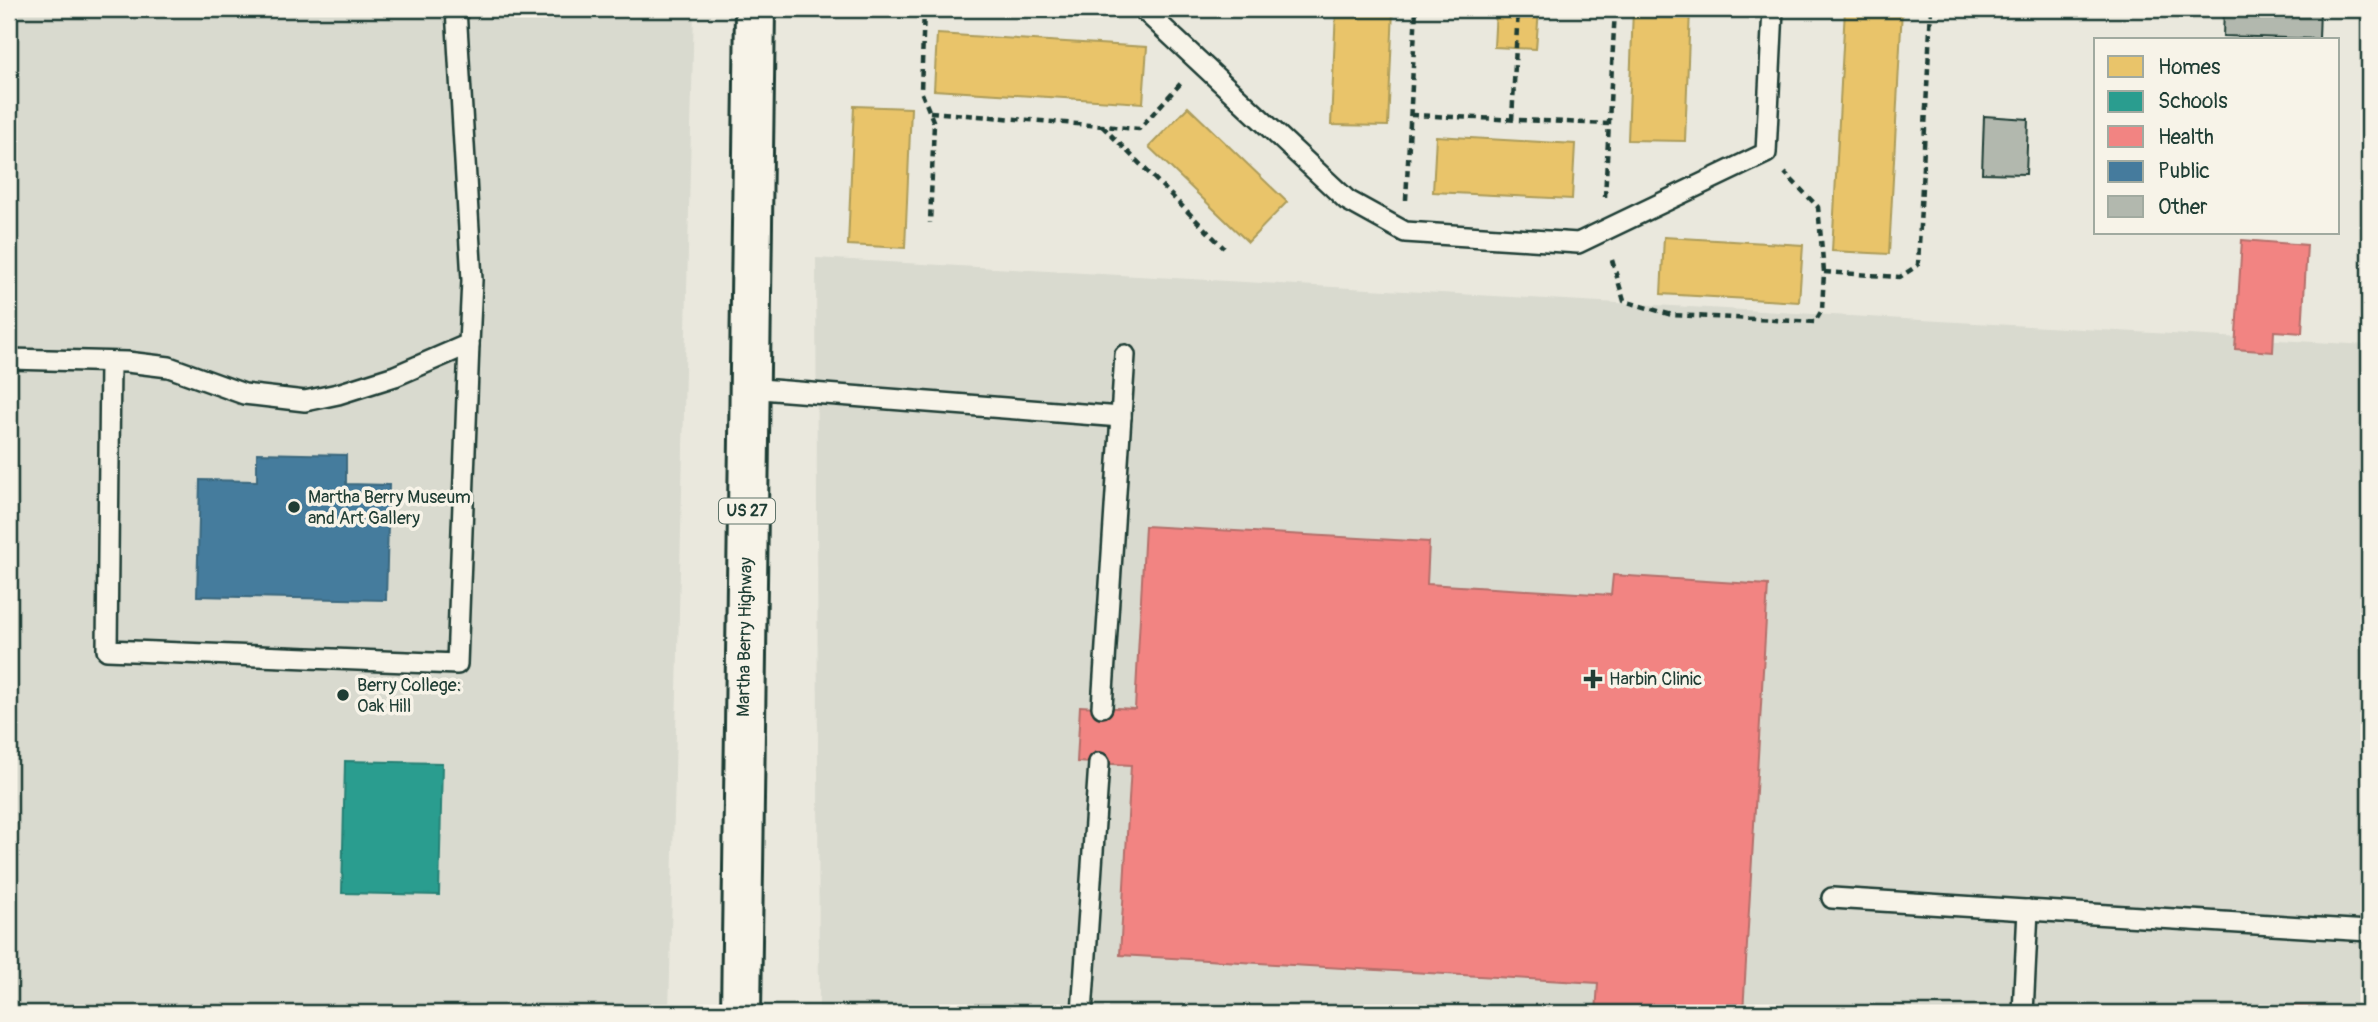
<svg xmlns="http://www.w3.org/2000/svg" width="2378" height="1022" font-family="Pangolin,sans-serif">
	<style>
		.built { fill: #d9dacf }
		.homes { fill: #e9c46a; stroke: #ac9c5a; stroke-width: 2 }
		.schools { fill: #2a9d8f; stroke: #278074; stroke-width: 2 }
		.health { fill: #f28482; stroke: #b36f6b; stroke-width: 2 }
		.public { fill: #457b9d; stroke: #3a687e; stroke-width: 2 }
		.building { fill: #b2b8ae; stroke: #1f3d34; stroke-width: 2 }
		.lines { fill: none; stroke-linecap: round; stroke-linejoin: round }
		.service-casing { stroke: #1f3d34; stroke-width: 24 }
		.primary-casing { stroke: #1f3d34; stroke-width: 44 }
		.path { stroke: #1f3d34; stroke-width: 4.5; stroke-dasharray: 7 5; stroke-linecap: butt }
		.service { stroke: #f7f3e8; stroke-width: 19 }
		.primary { stroke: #f7f3e8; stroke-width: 38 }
		.poi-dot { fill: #1f3d34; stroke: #f7f3e8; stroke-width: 2.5 }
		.labels { text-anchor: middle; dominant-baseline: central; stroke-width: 7; stroke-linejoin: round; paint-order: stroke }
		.shield { fill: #f7f3e8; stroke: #60746a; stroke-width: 2 }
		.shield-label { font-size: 16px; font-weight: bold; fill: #1f3d34 }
		.poi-label { font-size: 18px; fill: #1f3d34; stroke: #f7f3e8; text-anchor: start }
		.street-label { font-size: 18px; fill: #1f3d34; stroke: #f7f3e8 }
	</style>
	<rect width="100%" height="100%" fill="#eae8dd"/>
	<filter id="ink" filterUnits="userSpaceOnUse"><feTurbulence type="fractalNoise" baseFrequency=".0143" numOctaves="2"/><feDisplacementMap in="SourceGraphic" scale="14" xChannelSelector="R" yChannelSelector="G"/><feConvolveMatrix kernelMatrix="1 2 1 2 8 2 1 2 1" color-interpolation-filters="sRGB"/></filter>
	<g filter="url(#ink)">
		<g class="built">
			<polygon points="9,9 694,9 669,1013 9,1013"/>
			<polygon points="816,258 2369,345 2369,1013 819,1013"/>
		</g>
		<g class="homes">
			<polygon points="1336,9 1393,9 1388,126 1331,125"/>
			<polygon points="1496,9 1539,9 1536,49 1494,47"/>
			<polygon points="1633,9 1690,9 1685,141 1628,140"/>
			<polygon points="1845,9 1902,9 1889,254 1832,251"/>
			<polygon points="937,34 1147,47 1143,103 934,90"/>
			<polygon points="854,106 911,108 905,248 848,245"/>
			<polygon points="1188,107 1287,202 1248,242 1149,147"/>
			<polygon points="1436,136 1575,144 1572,199 1433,192"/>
			<polygon points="1664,237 1803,245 1799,302 1661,294"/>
		</g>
		<polygon class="schools" points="345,761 442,763 439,895 342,893"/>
		<g class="health">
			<polygon points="2242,240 2307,245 2302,333 2274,331 2273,352 2235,349"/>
			<polygon points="1145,526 1429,542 1427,584 1611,595 1613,575 1768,585 1743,1013 1596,1013 1598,983 1120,955 1131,765 1077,762 1080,706 1135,709"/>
			<polygon points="2295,1006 2367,1010 2366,1013 2295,1013"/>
		</g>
		<polygon class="public" points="257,453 346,455 346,484 389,485 386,600 197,596 200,480 257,481"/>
		<g class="building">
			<polygon points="2224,9 2320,9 2319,39 2223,36"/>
			<polygon points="1984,116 2028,119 2026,174 1982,173"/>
		</g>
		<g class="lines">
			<defs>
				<g id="service">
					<polyline points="1143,9 1347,200 1405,232 1578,243 1766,153 1773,9"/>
					<polyline points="9,359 127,362 169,367 244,394 305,401 338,394 395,376 469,344 472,280 456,9"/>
					<polyline points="110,362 107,650 457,664 469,344"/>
					<polyline points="748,388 1121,417"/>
					<polyline points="1102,707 1125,355"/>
					<polyline points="1832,898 2369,931"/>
					<polyline points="1082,1013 1099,763"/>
					<polyline points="2023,1013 2028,910"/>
				</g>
				<polyline id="primary" points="741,1013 755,9"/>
			</defs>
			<use href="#service" class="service-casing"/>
			<use href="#primary" class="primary-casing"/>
			<g class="path">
				<polyline points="924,9 921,91 934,123 930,223"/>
				<polyline points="930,112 1139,129 1181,83"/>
				<polyline points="1411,115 1609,124"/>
				<polyline points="1512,120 1518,9"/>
				<polyline points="1102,126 1224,248"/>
				<polyline points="1605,197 1615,9"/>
				<polyline points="1406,200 1416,9"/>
				<polyline points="1612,260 1624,301 1672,315 1815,322 1822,310 1824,272 1818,207 1785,173"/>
				<polyline points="1824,272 1900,277 1918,265 1931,9"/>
			</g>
			<use href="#service" class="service"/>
			<use href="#primary" class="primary"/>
		</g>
	</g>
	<g class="poi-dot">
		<circle cx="294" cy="507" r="7"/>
		<path d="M1589.5 668.5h7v7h7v7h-7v7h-7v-7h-7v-7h7z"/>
		<circle cx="343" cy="695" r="7"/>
	</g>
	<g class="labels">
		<rect class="shield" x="719" y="498.5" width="56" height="25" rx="5"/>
		<g class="shield-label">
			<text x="747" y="511">US 27</text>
		</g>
		<g class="poi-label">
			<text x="308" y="497">Martha Berry Museum<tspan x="308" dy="21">and Art Gallery</tspan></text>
			<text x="1609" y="679">Harbin Clinic</text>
			<text x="357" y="685">Berry College:<tspan x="357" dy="21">Oak Hill</tspan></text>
		</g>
		<g class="street-label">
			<text transform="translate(745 637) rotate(-89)">Martha Berry Highway</text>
		</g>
	</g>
	<rect width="2378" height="1022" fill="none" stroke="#f7f3e8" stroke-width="35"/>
	<rect x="18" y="18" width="2343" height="987" fill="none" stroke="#1f3d34" stroke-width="2.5" filter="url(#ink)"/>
	<rect x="2094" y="38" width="245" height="196" fill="#f7f3e8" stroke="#a1aaa0" stroke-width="2"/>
	<rect x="2108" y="56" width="35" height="21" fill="#e9c46a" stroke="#a1aaa0" stroke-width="2"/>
	<text x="2158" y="74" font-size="21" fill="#1f3d34">Homes</text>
	<rect x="2108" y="91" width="35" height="21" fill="#2a9d8f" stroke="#a1aaa0" stroke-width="2"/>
	<text x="2158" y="108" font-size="21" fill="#1f3d34">Schools</text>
	<rect x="2108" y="126" width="35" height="21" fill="#f28482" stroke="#a1aaa0" stroke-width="2"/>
	<text x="2158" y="144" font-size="21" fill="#1f3d34">Health</text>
	<rect x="2108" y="161" width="35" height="21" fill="#457b9d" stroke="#a1aaa0" stroke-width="2"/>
	<text x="2158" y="178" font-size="21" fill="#1f3d34">Public</text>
	<rect x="2108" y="196" width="35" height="21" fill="#b2b8ae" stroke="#a1aaa0" stroke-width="2"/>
	<text x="2158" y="214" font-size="21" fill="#1f3d34">Other</text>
</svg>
